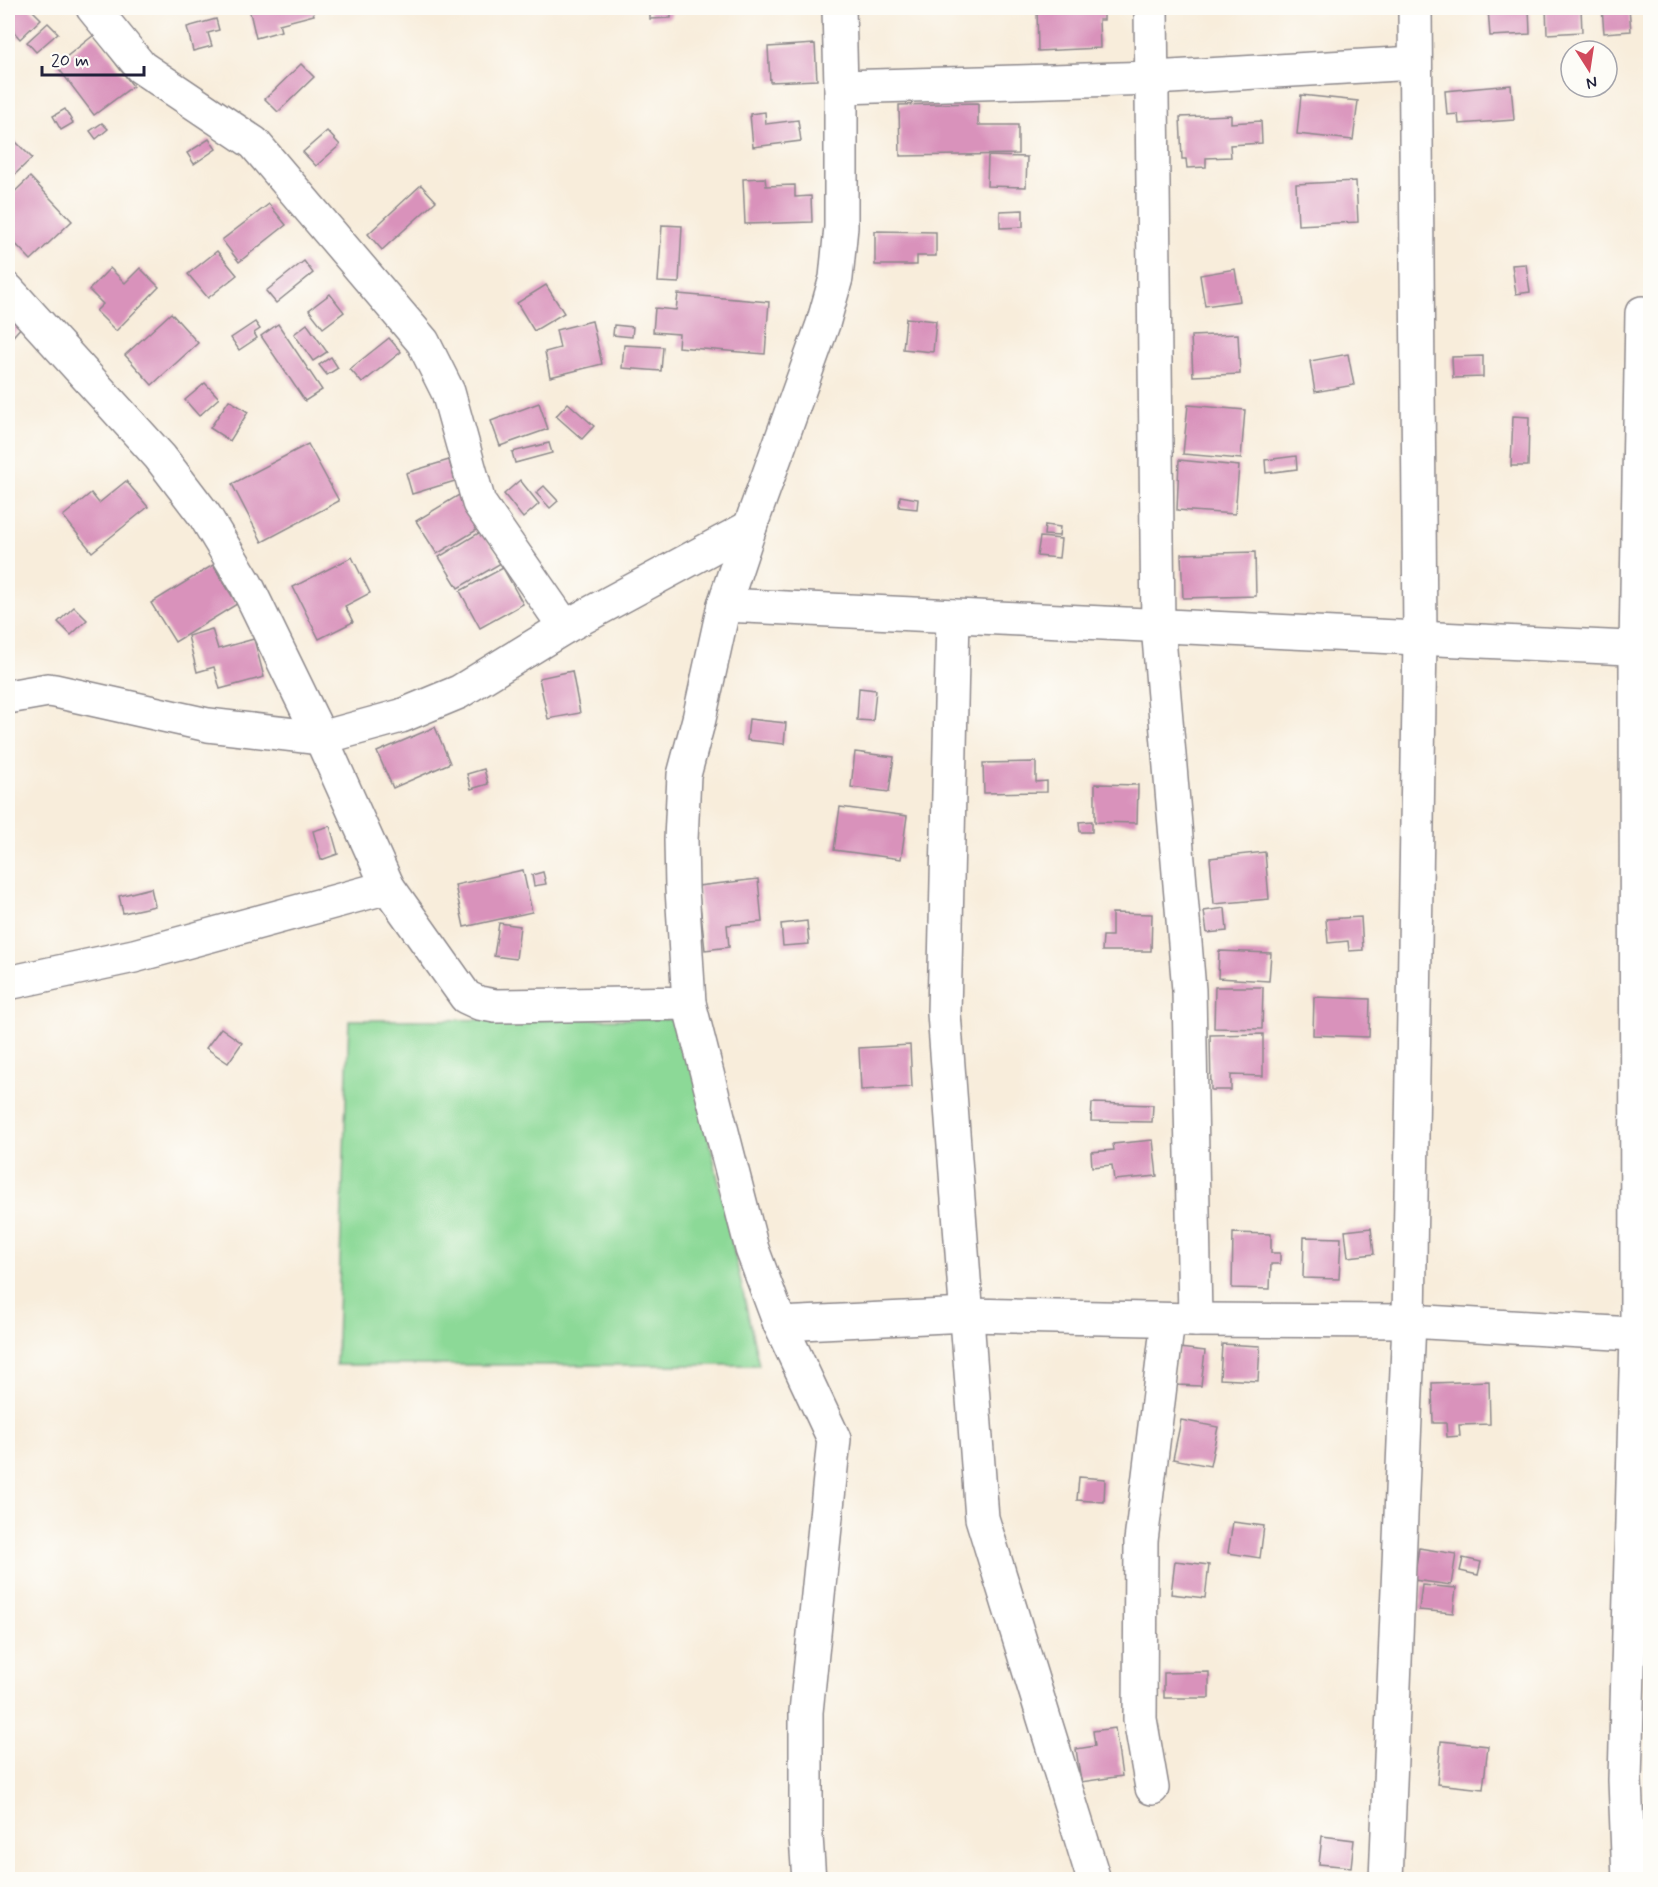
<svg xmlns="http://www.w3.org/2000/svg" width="1658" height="1887" font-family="Mynerve,sans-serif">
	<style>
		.green { fill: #8cd997; stroke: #577e69; stroke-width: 1.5 }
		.building { fill: #d992bb }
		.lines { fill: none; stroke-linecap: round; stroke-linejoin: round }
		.minor-casing { stroke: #8d888b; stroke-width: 36 }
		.minor { stroke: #fff; stroke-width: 33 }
	</style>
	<rect width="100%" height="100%" fill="#fdfcf7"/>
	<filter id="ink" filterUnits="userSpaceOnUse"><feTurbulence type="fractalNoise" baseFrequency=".0167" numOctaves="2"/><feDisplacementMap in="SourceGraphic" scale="12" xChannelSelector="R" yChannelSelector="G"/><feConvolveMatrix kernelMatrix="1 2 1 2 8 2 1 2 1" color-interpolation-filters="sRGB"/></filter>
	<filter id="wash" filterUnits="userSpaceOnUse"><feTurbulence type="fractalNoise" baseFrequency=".008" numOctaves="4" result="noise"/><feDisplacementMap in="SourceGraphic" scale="24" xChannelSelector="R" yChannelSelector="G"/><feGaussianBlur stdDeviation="1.35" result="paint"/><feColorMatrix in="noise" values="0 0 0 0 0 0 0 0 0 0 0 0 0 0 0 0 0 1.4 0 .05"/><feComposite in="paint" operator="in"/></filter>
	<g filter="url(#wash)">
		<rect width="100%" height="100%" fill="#f8eddb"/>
		<polygon class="green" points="683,1019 759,1365 336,1365 349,1020"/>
		<g id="blocks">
			<g class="building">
				<polygon points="11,8 30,8 41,19 20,39 8,25 8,10"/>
				<polygon points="249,8 312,8 314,15 279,24 281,31 256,38"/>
				<polygon points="650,8 671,8 671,18 650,19"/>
				<polygon points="1037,8 1104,8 1104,20 1099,20 1100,48 1038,51"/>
				<polygon points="1488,8 1529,8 1530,34 1490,36"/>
				<polygon points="1546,8 1581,8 1582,32 1547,34"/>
				<polygon points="1602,8 1629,8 1631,31 1604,33"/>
				<polygon points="216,19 219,30 208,33 212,46 193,51 187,27"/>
				<polygon points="48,23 58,33 36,52 27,42"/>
				<polygon points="94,35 133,86 94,115 56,65"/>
				<polygon points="815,44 817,80 770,82 768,47"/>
				<polygon points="301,64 314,77 278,112 265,99"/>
				<polygon points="1511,85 1514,120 1459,124 1458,114 1447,115 1445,91"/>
				<polygon points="1301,95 1358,101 1353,140 1297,134"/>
				<polygon points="978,103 978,125 1018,125 1018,154 900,156 899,105"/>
				<polygon points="65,109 73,123 61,130 53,116"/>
				<polygon points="765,112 766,124 798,120 801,141 753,147 750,114"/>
				<polygon points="1231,115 1231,123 1261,121 1262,143 1230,145 1231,157 1206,158 1206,167 1187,168 1186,159 1182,159 1180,117"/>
				<polygon points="102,123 108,129 96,139 90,131"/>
				<polygon points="327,131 340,145 316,166 303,152"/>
				<polygon points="8,134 32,158 8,181"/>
				<polygon points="209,139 216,149 194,164 187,153"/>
				<polygon points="988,156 1027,157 1026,187 987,186"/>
				<polygon points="30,177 72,221 31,260 8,236 8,198"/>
				<polygon points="765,178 766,186 795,185 795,197 811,196 812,222 745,224 743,179"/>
				<polygon points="1356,181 1358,222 1298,225 1296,184"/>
				<polygon points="421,185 436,201 382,250 368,234"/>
				<polygon points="269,204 286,225 239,262 222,240"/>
				<polygon points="1023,210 1023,227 1000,228 1000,211"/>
				<polygon points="662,225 682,226 679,283 658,282"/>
				<polygon points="875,231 936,232 936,256 917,256 917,265 875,265"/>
				<polygon points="217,251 237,275 208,298 188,274"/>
				<polygon points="304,261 313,273 276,303 266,291"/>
				<polygon points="1526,264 1530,292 1516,294 1512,265"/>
				<polygon points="110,268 125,283 140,268 159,287 116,331 96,311 103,304 89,290"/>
				<polygon points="1235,269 1240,301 1205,306 1200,275"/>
				<polygon points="546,285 564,313 534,331 517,303"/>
				<polygon points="330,294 344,312 323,328 309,310"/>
				<polygon points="678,294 769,302 765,354 678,347 679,334 653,332 655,308 676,310"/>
				<polygon points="8,312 22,326 8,342"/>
				<polygon points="171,313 198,343 152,385 125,355"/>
				<polygon points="906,318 936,321 933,352 903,349"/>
				<polygon points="592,321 602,364 550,377 545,352 560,348 556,330"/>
				<polygon points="255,322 260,329 254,333 257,338 239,350 231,338"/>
				<polygon points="278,324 322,390 305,401 261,336"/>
				<polygon points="307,324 327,352 313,361 294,334"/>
				<polygon points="614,325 633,327 632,337 613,335"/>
				<polygon points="1238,334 1240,374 1193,376 1191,336"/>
				<polygon points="389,338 401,352 362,383 350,369"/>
				<polygon points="624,345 663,347 661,371 622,368"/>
				<polygon points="1348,354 1354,385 1315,392 1310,361"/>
				<polygon points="1483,356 1483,377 1453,378 1452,357"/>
				<polygon points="331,357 338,368 327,375 319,365"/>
				<polygon points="205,383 219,398 199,416 185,400"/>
				<polygon points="229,400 248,412 230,441 210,428"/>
				<polygon points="539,403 548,429 500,446 491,421"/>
				<polygon points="568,403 594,426 582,439 556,416"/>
				<polygon points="1188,405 1245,410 1241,459 1183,454"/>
				<polygon points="1513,416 1529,417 1528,466 1511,466"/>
				<polygon points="549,443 552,453 515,463 512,452"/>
				<polygon points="308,444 339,501 262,542 232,484"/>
				<polygon points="1296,456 1297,469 1266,473 1265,460"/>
				<polygon points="449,460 455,481 412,494 406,473"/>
				<polygon points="1179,460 1239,466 1235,514 1177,510"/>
				<polygon points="520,480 539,504 523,518 504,494"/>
				<polygon points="126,481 148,507 92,552 63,516 91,493 99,503"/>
				<polygon points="544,486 558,501 550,508 536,493"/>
				<polygon points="459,495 480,528 437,554 416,521"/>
				<polygon points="900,496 918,499 917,509 899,507"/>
				<polygon points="1045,525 1060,527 1059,536 1044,535"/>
				<polygon points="482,531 501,563 458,588 439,557"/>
				<polygon points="1040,537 1061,539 1059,558 1037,556"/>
				<polygon points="1255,552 1256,596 1183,598 1181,554"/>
				<polygon points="352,557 370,593 345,606 353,622 319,639 293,587"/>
				<polygon points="213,565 237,604 175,642 151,603"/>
				<polygon points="503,568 523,604 480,628 460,591"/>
				<polygon points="74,607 87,620 71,635 58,622"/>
				<polygon points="212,629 218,649 254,639 264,677 220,689 214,667 197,672 188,636"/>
				<polygon points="572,671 580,713 548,719 539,678"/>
				<polygon points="859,688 876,690 873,721 857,720"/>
				<polygon points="749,719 786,723 784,744 747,740"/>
				<polygon points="435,727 450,763 393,788 377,752"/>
				<polygon points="855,752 894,757 889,792 851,787"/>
				<polygon points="1036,762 1036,782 1047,781 1047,792 984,793 983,763"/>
				<polygon points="484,769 488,784 471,789 467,774"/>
				<polygon points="1095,784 1138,785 1137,823 1095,822"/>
				<polygon points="840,807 907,816 901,859 834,850"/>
				<polygon points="1092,821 1092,832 1080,832 1079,822"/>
				<polygon points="330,826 338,854 321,860 313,831"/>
				<polygon points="1265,852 1269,899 1214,904 1210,858"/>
				<polygon points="523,870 532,912 464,927 455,885"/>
				<polygon points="543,872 546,884 534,886 532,875"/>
				<polygon points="758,879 762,922 727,925 729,947 705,950 698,886"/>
				<polygon points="151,888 155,906 123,913 119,896"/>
				<polygon points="1225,908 1227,931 1207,933 1204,911"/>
				<polygon points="1112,913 1152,914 1151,951 1102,951 1103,936 1112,936"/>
				<polygon points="1361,917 1363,950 1349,951 1348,941 1328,943 1326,919"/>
				<polygon points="807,921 809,944 783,946 781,924"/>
				<polygon points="499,923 520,926 516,959 494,956"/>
				<polygon points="1219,951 1271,953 1269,981 1218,978"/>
				<polygon points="1215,987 1263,987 1262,1029 1214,1028"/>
				<polygon points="1314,997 1370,999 1369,1037 1313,1035"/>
				<polygon points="221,1028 242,1043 228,1063 206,1048"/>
				<polygon points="1263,1034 1263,1076 1231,1075 1231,1090 1211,1090 1210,1035"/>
				<polygon points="910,1045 912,1087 861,1090 859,1048"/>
				<polygon points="1092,1103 1153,1105 1152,1122 1091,1121"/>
				<polygon points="1153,1140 1157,1176 1114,1180 1112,1165 1092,1167 1091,1152 1114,1150 1113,1144"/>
				<polygon points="1371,1228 1374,1254 1348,1257 1345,1231"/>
				<polygon points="1233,1233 1271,1234 1271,1253 1280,1253 1280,1264 1271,1264 1270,1289 1232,1288"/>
				<polygon points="1304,1237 1341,1238 1339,1279 1303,1278"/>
				<polygon points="1222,1344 1260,1346 1258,1381 1220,1379"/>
				<polygon points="1179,1348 1205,1351 1201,1386 1177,1385"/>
				<polygon points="1489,1381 1490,1424 1459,1425 1460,1436 1447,1437 1446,1423 1433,1423 1432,1383"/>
				<polygon points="1181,1420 1218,1427 1210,1466 1173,1459"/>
				<polygon points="1079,1477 1105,1479 1104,1502 1077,1500"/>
				<polygon points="1233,1522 1264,1526 1260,1558 1228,1553"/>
				<polygon points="1419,1548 1456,1554 1451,1585 1414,1580"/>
				<polygon points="1463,1558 1481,1562 1478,1575 1460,1571"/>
				<polygon points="1175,1561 1209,1565 1205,1598 1171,1594"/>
				<polygon points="1422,1585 1456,1588 1453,1613 1419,1610"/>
				<polygon points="1209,1672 1209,1698 1164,1698 1164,1673"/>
				<polygon points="1115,1728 1122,1776 1081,1782 1076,1749 1095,1746 1093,1731"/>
				<polygon points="1441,1741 1488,1746 1483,1789 1437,1784"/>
				<polygon points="1322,1836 1354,1840 1351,1867 1319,1864"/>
			</g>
		</g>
	</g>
	<g filter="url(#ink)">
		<use href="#blocks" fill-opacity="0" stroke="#8d888b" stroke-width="1.5"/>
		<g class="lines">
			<defs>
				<g id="minor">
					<polyline points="93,8 141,67 254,143 423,342 448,392 479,503 565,627"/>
					<polyline points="1151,8 1158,626 1189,990 1195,1320"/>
					<polyline points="841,87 1153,78 1415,63"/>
					<polyline points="8,290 160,457 205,516 246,584 321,738 388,887 466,997 479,1003 495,1006 689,1003 682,889 681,840 684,775 699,719 724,605 750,527 823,324 836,278 841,227 841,87 839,8"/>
					<polyline points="724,605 1650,649"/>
					<polyline points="953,616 944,1013 982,1518 1094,1880"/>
					<polyline points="8,697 48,690 55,691 208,725 321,738 401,716 459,692 565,627 750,527"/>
					<polyline points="8,983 134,956 388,887"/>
					<polyline points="689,1003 752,1249 780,1324 834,1439 806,1712 806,1837 809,1880"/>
					<polyline points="780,1324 967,1315 1195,1320 1409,1321 1650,1335"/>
					<polyline points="1152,1788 1140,1719 1141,1541 1168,1320"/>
					<polyline points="1386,1880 1409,1321 1420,638 1415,8"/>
					<polyline points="1629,1880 1625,1780 1637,1336 1636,648 1642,313"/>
				</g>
			</defs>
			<use href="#minor" class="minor-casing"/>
			<use href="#minor" class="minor"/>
		</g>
	</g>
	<rect width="1658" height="1887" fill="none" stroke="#fdfcf7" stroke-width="30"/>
	<g transform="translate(1589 69) rotate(168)"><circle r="28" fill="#fdfcf7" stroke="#a5a5ac" stroke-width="1.5"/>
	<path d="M0-4.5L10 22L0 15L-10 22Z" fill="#d1495b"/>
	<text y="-9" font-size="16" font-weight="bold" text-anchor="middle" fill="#22223b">N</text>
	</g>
	<path d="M42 66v9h102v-9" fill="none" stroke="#22223b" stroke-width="3"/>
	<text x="51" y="66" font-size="18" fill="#22223b" stroke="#fdfcf7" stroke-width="4.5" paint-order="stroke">20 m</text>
</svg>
